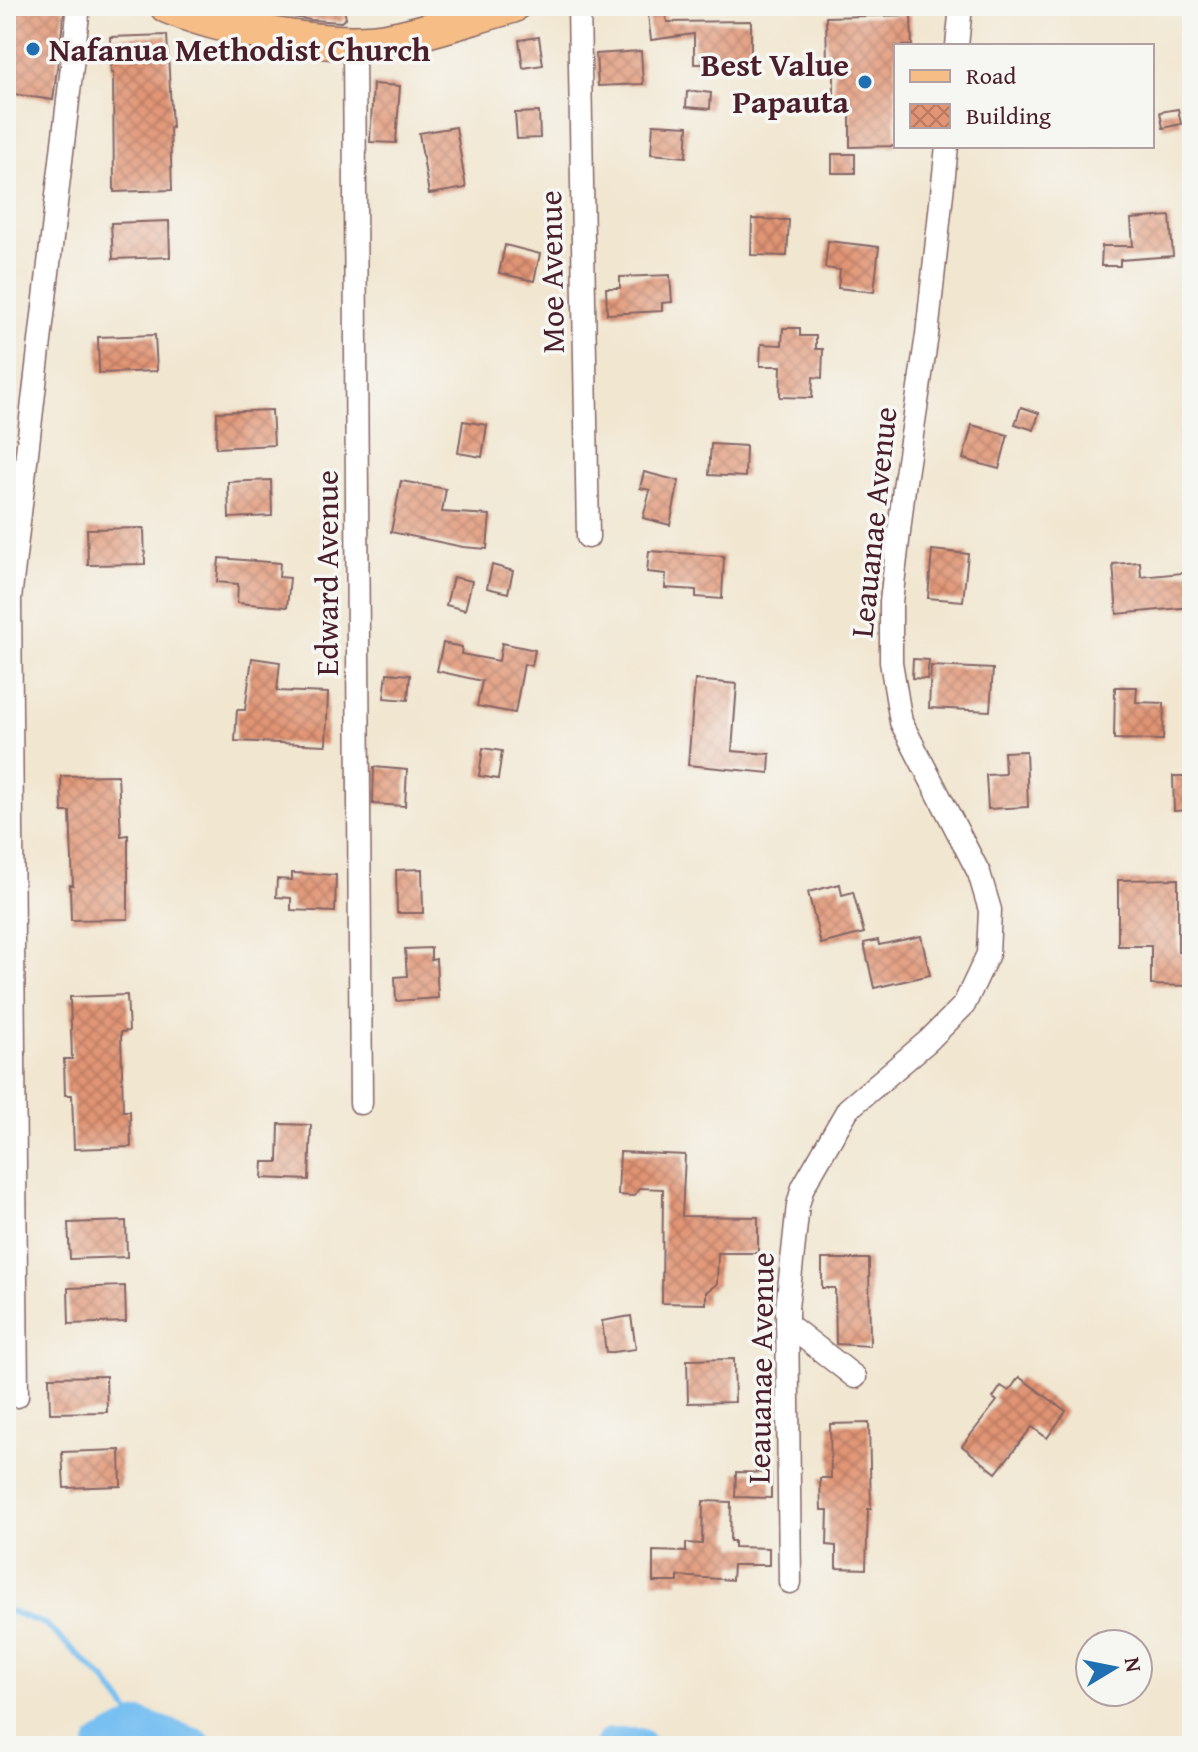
<svg xmlns="http://www.w3.org/2000/svg" width="1198" height="1752" font-family="'Gentium Book Plus',serif">
	<style>
		.lines { fill: none; stroke-linecap: round; stroke-linejoin: round }
		.stream { stroke: #78c0f1; stroke-width: 6 }
		.river { stroke: #78c0f1; stroke-width: 36 }
		.building { fill: url(#building-cross-hatch) }
		.minor-casing { stroke: #846565; stroke-width: 25 }
		.primary-casing { stroke: #846565; stroke-width: 37 }
		.minor { stroke: #fff; stroke-width: 22 }
		.primary { stroke: #f6be86; stroke-width: 34 }
		.poi-dot { fill: #1f6fb2; stroke: #f6f6f2; stroke-width: 3 }
		.labels { text-anchor: middle; dominant-baseline: central; stroke-width: 7; stroke-linejoin: round; paint-order: stroke }
		.poi-label { font-size: 32px; font-weight: bold; fill: #4a1f2b; stroke: #f6f6f2; text-anchor: start }
		.street-label { font-size: 32px; fill: #4a1f2b; stroke: #f6f6f2 }
	</style>
	<defs>
		<pattern id="building-cross-hatch" width="8" height="8" patternUnits="userSpaceOnUse" patternTransform="scale(2)"><rect width="8" height="8" fill="#e19575"/><path d="M0 0l8 8M0 8l8-8" fill="none" stroke="#b87960"/></pattern>
	</defs>
	<rect width="100%" height="100%" fill="#f6f6f2"/>
	<filter id="ink" filterUnits="userSpaceOnUse"><feTurbulence type="fractalNoise" baseFrequency=".0125" numOctaves="2"/><feDisplacementMap in="SourceGraphic" scale="16" xChannelSelector="R" yChannelSelector="G"/><feConvolveMatrix kernelMatrix="1 2 1 2 8 2 1 2 1" color-interpolation-filters="sRGB"/></filter>
	<filter id="wash" filterUnits="userSpaceOnUse"><feTurbulence type="fractalNoise" baseFrequency=".006" numOctaves="4" result="noise"/><feDisplacementMap in="SourceGraphic" scale="32" xChannelSelector="R" yChannelSelector="G"/><feGaussianBlur stdDeviation="1.8" result="paint"/><feColorMatrix in="noise" values="0 0 0 0 0 0 0 0 0 0 0 0 0 0 0 0 0 1.4 0 .05"/><feComposite in="paint" operator="in"/></filter>
	<g filter="url(#wash)">
		<rect width="100%" height="100%" fill="#f1e6d0"/>
		<g class="lines">
			<polyline class="stream" points="6,1610 45,1624 106,1681 140,1727"/>
			<g class="river">
				<polyline points="103,1746 140,1727 194,1746"/>
				<polyline points="612,1746 638,1746"/>
			</g>
		</g>
		<g id="blocks">
			<g class="building">
				<polygon points="6,6 65,6 53,100 6,93"/>
				<polygon points="256,6 343,6 346,18 341,22 311,20 257,11"/>
				<polygon points="647,6 664,6 667,22 751,21 751,64 694,64 694,34 651,40"/>
				<polygon points="911,15 912,46 896,46 896,146 850,147 850,104 834,104 834,63 827,63 826,17"/>
				<polygon points="167,35 172,128 170,128 172,190 114,192 113,72 111,73 110,37"/>
				<polygon points="539,37 543,65 523,68 519,40"/>
				<polygon points="641,51 643,84 598,86 596,54"/>
				<polygon points="373,84 400,86 396,143 370,142"/>
				<polygon points="694,91 711,93 710,109 686,107 687,92"/>
				<polygon points="1178,109 1181,124 1163,128 1160,112"/>
				<polygon points="539,112 540,138 517,139 515,113"/>
				<polygon points="653,124 688,126 686,157 651,154"/>
				<polygon points="456,127 466,188 429,194 419,133"/>
				<rect x="832" y="154" width="23" height="19"/>
				<polygon points="1170,216 1173,256 1120,260 1120,266 1101,266 1102,246 1133,246 1131,219"/>
				<polygon points="752,219 789,220 787,256 751,255"/>
				<polygon points="169,221 170,257 113,259 111,223"/>
				<polygon points="828,241 879,247 874,292 838,288 840,270 825,268"/>
				<polygon points="505,245 540,254 534,281 499,273"/>
				<polygon points="670,275 672,302 662,303 662,311 607,314 606,288 620,288 620,277"/>
				<polygon points="783,328 800,328 800,336 816,336 816,349 823,349 822,378 813,377 812,398 780,397 781,366 760,366 761,344 782,345"/>
				<polygon points="155,335 157,371 99,373 98,337"/>
				<polygon points="1021,407 1039,413 1034,430 1015,424"/>
				<polygon points="272,410 274,445 216,448 217,412"/>
				<polygon points="463,421 487,425 482,457 458,453"/>
				<polygon points="972,425 1008,435 999,469 963,459"/>
				<polygon points="711,444 746,446 745,477 709,475"/>
				<polygon points="644,472 679,481 670,525 643,518 650,490 640,488"/>
				<polygon points="271,480 272,516 229,518 228,482"/>
				<polygon points="401,481 446,489 442,512 490,515 487,549 463,547 391,532"/>
				<polygon points="144,528 145,564 88,565 87,529"/>
				<polygon points="932,550 968,554 963,601 928,598"/>
				<polygon points="649,551 724,556 722,599 696,597 696,590 665,588 666,574 647,572"/>
				<polygon points="219,558 280,563 279,577 290,578 287,607 237,603 238,584 217,582"/>
				<polygon points="1140,562 1141,577 1192,572 1192,607 1117,614 1113,564"/>
				<polygon points="492,565 513,571 508,593 487,588"/>
				<polygon points="453,577 472,581 465,610 446,605"/>
				<polygon points="443,643 462,647 461,654 499,661 502,643 535,650 532,666 524,664 515,713 477,706 482,681 437,671"/>
				<polygon points="252,658 280,662 277,691 328,693 326,745 235,741 237,710 245,710"/>
				<polygon points="913,659 929,660 927,679 912,678"/>
				<polygon points="931,666 993,669 990,711 929,708"/>
				<polygon points="387,673 410,675 408,700 384,698"/>
				<polygon points="695,680 737,684 732,751 770,754 769,773 688,765"/>
				<polygon points="1115,687 1137,687 1136,702 1164,703 1163,740 1114,739"/>
				<polygon points="483,748 502,751 498,779 479,776"/>
				<polygon points="1026,751 1028,807 988,809 986,775 1005,774 1004,752"/>
				<polygon points="374,767 407,770 405,806 373,804"/>
				<polygon points="118,775 121,836 128,835 128,919 71,920 70,885 73,885 70,812 62,812 61,776"/>
				<polygon points="1173,776 1192,776 1192,810 1174,811"/>
				<polygon points="422,869 423,913 397,913 396,870"/>
				<polygon points="292,873 336,875 335,912 291,910 291,898 276,897 277,879 292,880"/>
				<polygon points="1178,879 1178,952 1192,953 1192,986 1151,985 1151,946 1118,946 1118,880"/>
				<polygon points="840,884 842,895 853,892 864,933 821,944 808,892"/>
				<polygon points="921,936 930,975 874,988 864,943 878,940 879,945"/>
				<polygon points="431,948 431,960 436,959 438,998 396,1001 395,977 407,976 405,949"/>
				<polygon points="127,995 129,1031 121,1032 123,1111 130,1111 131,1147 74,1149 72,1095 65,1095 64,1059 72,1059 70,997"/>
				<polygon points="279,1124 311,1125 309,1180 262,1178 263,1162 278,1162"/>
				<polygon points="620,1152 685,1155 682,1216 758,1217 758,1253 718,1253 717,1284 706,1292 706,1304 662,1303 663,1189 640,1188 634,1196 618,1195"/>
				<polygon points="126,1221 127,1257 70,1259 68,1223"/>
				<polygon points="822,1259 869,1259 870,1346 836,1344 835,1288 822,1288"/>
				<polygon points="125,1286 126,1322 69,1324 68,1288"/>
				<polygon points="631,1316 636,1349 606,1353 602,1321"/>
				<polygon points="734,1359 735,1402 688,1403 687,1360"/>
				<polygon points="106,1376 107,1412 50,1413 49,1377"/>
				<polygon points="1019,1377 1066,1411 1047,1438 1032,1427 996,1473 962,1446 997,1401 993,1398 1001,1386 1009,1391"/>
				<polygon points="869,1423 871,1509 868,1509 866,1569 836,1568 836,1546 827,1545 828,1510 821,1510 820,1478 831,1478 830,1424"/>
				<polygon points="120,1450 121,1486 64,1488 62,1452"/>
				<polygon points="736,1472 771,1473 771,1498 735,1497"/>
				<polygon points="703,1501 731,1502 730,1541 734,1541 734,1547 769,1548 769,1565 733,1565 732,1580 678,1576 678,1582 653,1582 653,1551 686,1552 686,1543 702,1544"/>
			</g>
		</g>
	</g>
	<g filter="url(#ink)">
		<use href="#blocks" fill-opacity="0" stroke="#846565" stroke-width="2"/>
		<g class="lines">
			<defs>
				<g id="minor">
					<polyline points="579,6 588,537"/>
					<polyline points="354,43 361,1103"/>
					<polyline points="957,46 961,6"/>
					<polyline points="787,1324 855,1377"/>
					<polyline points="17,1396 10,599 79,6"/>
					<polyline points="790,1582 787,1308 798,1205 803,1187 848,1109 928,1041 964,1005 988,954 990,910 979,873 901,722 891,662 891,602 904,488 927,335 947,146"/>
				</g>
				<path id="primary" d="M 167,6 C 222,29 333,51 392,39 C 432,31 472,17 512,6"/>
			</defs>
			<use href="#minor" class="minor-casing"/>
			<use href="#primary" class="primary-casing"/>
			<use href="#minor" class="minor"/>
			<use href="#primary" class="primary"/>
		</g>
	</g>
	<g class="poi-dot">
		<circle cx="33" cy="49" r="8"/>
		<circle cx="865" cy="82" r="8"/>
	</g>
	<g class="labels">
		<g class="poi-label">
			<text x="49" y="49">Nafanua Methodist Church</text>
			<text x="849" y="64" text-anchor="end">Best Value<tspan x="849" dy="37">Papauta</tspan></text>
		</g>
		<g class="street-label">
			<text transform="translate(551 272) rotate(-91)">Moe Avenue</text>
			<text transform="translate(873 522) rotate(-84)">Leauanae Avenue</text>
			<text transform="translate(326 573) rotate(-90)">Edward Avenue</text>
			<text transform="translate(760 1368) rotate(-89)">Leauanae Avenue</text>
		</g>
	</g>
	<rect width="1198" height="1752" fill="none" stroke="#f6f6f2" stroke-width="32"/>
	<rect x="894" y="44" width="260" height="104" fill="#f6f6f2" stroke="#b1a0a2" stroke-width="2"/>
	<rect x="910" y="70" width="40" height="12" fill="#f6be86" stroke="#b1a0a2" stroke-width="2"/>
	<text x="966" y="84" font-size="24" fill="#4a1f2b">Road</text>
	<rect x="910" y="104" width="40" height="24" fill="url(#building-cross-hatch)" stroke="#b1a0a2" stroke-width="2"/>
	<text x="966" y="124" font-size="24" fill="#4a1f2b">Building</text>
	<g transform="translate(1114 1668) rotate(80)"><circle r="38" fill="#f6f6f2" stroke="#b1a0a2" stroke-width="2"/>
	<path d="M0-6L14 30L0 20L-14 30Z" fill="#1f6fb2"/>
	<text y="-12" font-size="22" font-weight="bold" text-anchor="middle" fill="#4a1f2b">N</text>
	</g>
</svg>
